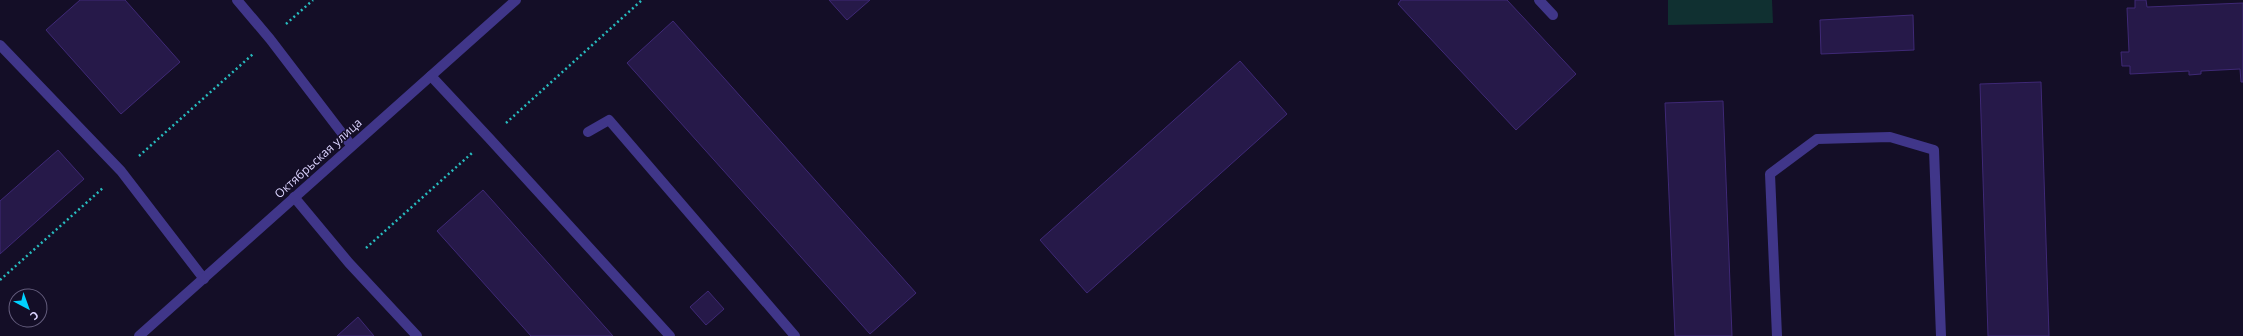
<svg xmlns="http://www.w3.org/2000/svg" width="2243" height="336" font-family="'Open Sans',sans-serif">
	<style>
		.green { fill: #103031 }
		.building { fill: #261949; stroke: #3f2976 }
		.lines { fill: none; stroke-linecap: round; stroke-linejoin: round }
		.path { stroke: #28bcbf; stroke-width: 2.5; stroke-dasharray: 2 3; stroke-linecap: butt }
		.minor { stroke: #403689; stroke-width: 10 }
		.labels { text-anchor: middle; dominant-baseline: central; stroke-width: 3; stroke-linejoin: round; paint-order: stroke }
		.street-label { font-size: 12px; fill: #dcd4ff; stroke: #140e27 }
	</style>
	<rect width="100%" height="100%" fill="#140e27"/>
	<polygon class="green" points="1668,0 1772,0 1773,23 1668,25"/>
	<g class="building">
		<polygon points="80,0 125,0 180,62 121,114 46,30"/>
		<polygon points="829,0 870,0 847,20"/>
		<polygon points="1401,0 1507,0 1576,74 1516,130 1398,4"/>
		<polygon points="2135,0 2146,0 2147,7 2243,3 2243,82 2241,82 2240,69 2201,71 2201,74 2189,75 2189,71 2130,74 2130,66 2122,66 2121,52 2129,52 2127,8 2135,8"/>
		<polygon points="1913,15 1914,50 1821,54 1820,20"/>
		<polygon points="673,21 916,293 870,334 627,63"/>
		<polygon points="1240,61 1287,114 1087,293 1040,240"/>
		<polygon points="2041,82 2049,336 1988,336 1980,84"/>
		<polygon points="1723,101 1732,336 1675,336 1665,103"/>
		<polygon points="58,150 84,179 0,254 0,201"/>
		<polygon points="483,190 613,336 531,336 437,231"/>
		<polygon points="708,291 724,309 706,325 690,307"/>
		<polygon points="358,317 374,336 337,336"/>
	</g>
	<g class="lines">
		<g class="path">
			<polyline points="286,24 313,0"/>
			<polyline points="506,123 642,0"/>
			<polyline points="139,156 253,54"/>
			<polyline points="366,248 472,153"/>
			<polyline points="0,280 104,187"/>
		</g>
		<g class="minor">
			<polyline points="237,0 270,39 351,145"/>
			<polyline points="1539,0 1553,15"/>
			<polyline points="0,45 121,171 204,279"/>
			<polyline points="431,76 489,138 670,336"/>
			<polyline points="588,132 609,120 795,336"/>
			<polyline points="294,197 349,263 417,336"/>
			<polyline points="139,336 516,0"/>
			<polyline points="1777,336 1770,174 1817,139 1890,137 1934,150 1941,336"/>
		</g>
	</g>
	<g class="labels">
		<g class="street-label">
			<text transform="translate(318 158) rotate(-42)">Октябрьская улица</text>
		</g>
	</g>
	<g transform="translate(28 308) rotate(139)"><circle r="19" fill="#140e27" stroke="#645d7d"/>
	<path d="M0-3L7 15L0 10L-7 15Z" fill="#00d1ff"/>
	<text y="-6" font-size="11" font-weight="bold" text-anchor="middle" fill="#dcd4ff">С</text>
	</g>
</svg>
